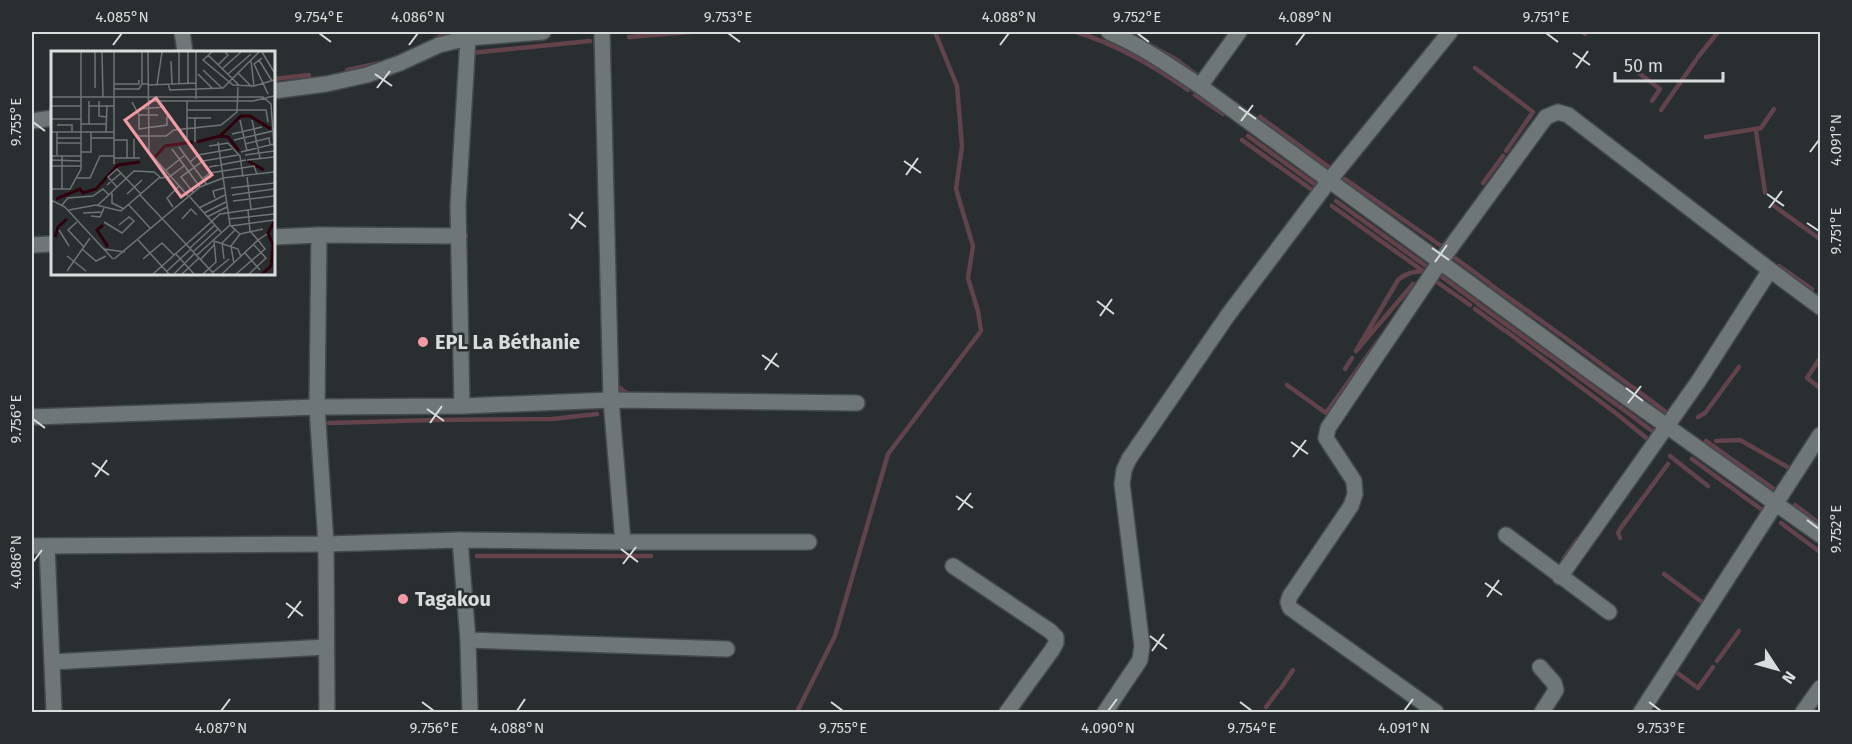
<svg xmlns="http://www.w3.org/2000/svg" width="1852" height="744" font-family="'Fira Sans',sans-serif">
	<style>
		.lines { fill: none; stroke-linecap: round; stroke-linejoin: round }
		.stream { stroke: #62424b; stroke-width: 4.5 }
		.minor-casing { stroke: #454a4c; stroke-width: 18 }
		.secondary-casing { stroke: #454a4c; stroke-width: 18 }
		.minor { stroke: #6f7678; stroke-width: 15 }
		.secondary { stroke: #6f7678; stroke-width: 15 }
		.ticks { fill: none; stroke: #d8dcdd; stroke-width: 2 }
		.poi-dot { fill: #f49aa5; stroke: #292f31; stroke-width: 2 }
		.labels { text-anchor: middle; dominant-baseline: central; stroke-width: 5; stroke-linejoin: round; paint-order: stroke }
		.poi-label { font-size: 20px; font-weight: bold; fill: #d8dcdd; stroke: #292f31; text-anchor: start }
		.inset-river { fill: none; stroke: #30000c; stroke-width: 3 }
		.inset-road { fill: none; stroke: #6f7476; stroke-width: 1.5 }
		.view { fill: #f49aa5; fill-opacity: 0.15; stroke: #f49aa5; stroke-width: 3 }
		.inset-edge { fill: none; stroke: #d8dcdd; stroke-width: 3 }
		.neatline { fill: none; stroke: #d8dcdd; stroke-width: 2 }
		.ticks-label { font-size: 15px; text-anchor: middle; fill: #d8dcdd }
	</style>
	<rect width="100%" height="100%" fill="#292f31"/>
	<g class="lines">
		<g class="stream">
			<path d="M 1076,32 C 1118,45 1152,65 1188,90"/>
			<polyline points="1126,32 1177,60 1198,76"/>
			<polyline points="1582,32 1585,34"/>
			<polyline points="629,37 690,32"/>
			<polyline points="434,40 446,32"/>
			<polyline points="471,53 590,41"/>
			<polyline points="1698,57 1718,32"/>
			<polyline points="1475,68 1533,112 1506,151"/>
			<polyline points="1632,68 1660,89 1652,101"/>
			<polyline points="347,70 380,63"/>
			<polyline points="273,79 309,75"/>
			<polyline points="1195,95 1223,114"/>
			<polyline points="1661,110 1696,60"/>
			<polyline points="1260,117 1333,170"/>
			<polyline points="1756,131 1765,192"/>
			<polyline points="1248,136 1317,186"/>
			<polyline points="1706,137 1761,128 1774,109"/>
			<polyline points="1242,140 1315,192"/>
			<polyline points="1345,179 1441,246 1447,244"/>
			<polyline points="1483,183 1503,156"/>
			<polyline points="1336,201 1426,266"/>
			<polyline points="1332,206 1423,271"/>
			<polyline points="1774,206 1820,239"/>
			<polyline points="1455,258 1489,283"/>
			<polyline points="1779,266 1812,289"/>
			<polyline points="1441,276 1476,302"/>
			<polyline points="1437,282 1470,305"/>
			<path d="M 1413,284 L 1356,351 L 1398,280 C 1406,273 1412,272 1423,271"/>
			<polyline points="1491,285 1561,335"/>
			<polyline points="1818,295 1820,296"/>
			<polyline points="1478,304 1547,354"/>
			<polyline points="1475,309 1504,330"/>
			<polyline points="1506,331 1617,414 1650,441 1647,444"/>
			<polyline points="1564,337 1632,387"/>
			<polyline points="1549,355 1617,405"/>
			<polyline points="1820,358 1807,378 1820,388"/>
			<polyline points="1345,369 1352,358"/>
			<polyline points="616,385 630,396"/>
			<polyline points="1287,385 1326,413 1378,341"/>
			<polyline points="1634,388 1670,415"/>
			<polyline points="1620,407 1655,433"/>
			<polyline points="1698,417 1705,413 1739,367"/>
			<polyline points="329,423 434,420 552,419 597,414"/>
			<polyline points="1706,441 1778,492"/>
			<polyline points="1716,441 1740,440 1791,469 1793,467"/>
			<polyline points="1670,456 1708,486"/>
			<polyline points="1692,459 1765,512"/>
			<polyline points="1795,505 1820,524"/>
			<polyline points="1781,523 1820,552"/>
			<polyline points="1620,538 1618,533 1620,529 1668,464"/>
			<polyline points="477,556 651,556"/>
			<polyline points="1564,558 1577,540"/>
			<polyline points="1664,574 1702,602 1706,601"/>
			<polyline points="1717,661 1739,631"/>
			<polyline points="1672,669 1698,688 1713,667"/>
			<polyline points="1281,688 1293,670"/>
			<polyline points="1266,707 1278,691"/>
			<polyline points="797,712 835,636 888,454 981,331 978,311 968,278 973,246 956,189 962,146 957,86 935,32"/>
		</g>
		<defs>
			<g id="minor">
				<polyline points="182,32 185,52"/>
				<polyline points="602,32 611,400 623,542"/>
				<polyline points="1200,86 1239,32"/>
				<polyline points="319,235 459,236"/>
				<polyline points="273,237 319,235 317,407 326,544 327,712"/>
				<polyline points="32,245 52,244"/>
				<polyline points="462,406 458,205 468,38"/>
				<polyline points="32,417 317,407 462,406 611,400 857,403"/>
				<polyline points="1506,535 1609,612"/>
				<polyline points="460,540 468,640 470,712"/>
				<polyline points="32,546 326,544 460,540 623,542 809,542"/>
				<polyline points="47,546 54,712"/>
				<polyline points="953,566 1050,631 1056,637 1056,643 1052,650 1007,712"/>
				<polyline points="1560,577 1698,382 1770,270 1820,307"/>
				<polyline points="468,640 727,649"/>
				<polyline points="52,662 326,647"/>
				<polyline points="1540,667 1554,683 1556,690 1542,712"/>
				<polyline points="1105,712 1140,660 1142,646 1122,484 1124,470 1129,459 1228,315 1329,181 1450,32"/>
				<polyline points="1436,712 1290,608 1288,602 1290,596 1351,506 1355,494 1354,481 1326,438 1328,428 1440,262 1546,117 1558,112 1568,115 1770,270"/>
				<polyline points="1641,712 1820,435"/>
				<polyline points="1803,712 1820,688"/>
			</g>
			<g id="secondary">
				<path d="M 1109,32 C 1142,46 1170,66 1200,86 L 1595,375 L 1820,535"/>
				<polyline points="273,91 326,84 367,75 400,63 439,45 468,38 543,32"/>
				<polyline points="32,121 52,118"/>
			</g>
		</defs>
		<use href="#minor" class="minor-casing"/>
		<use href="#secondary" class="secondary-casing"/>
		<use href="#minor" class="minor"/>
		<use href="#secondary" class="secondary"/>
	</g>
	<path class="ticks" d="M 319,33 L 331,42M 728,33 L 740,42M 1137,33 L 1149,42M 1546,33 L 1558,42M 113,45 L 122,33M 409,45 L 418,33M 1000,45 L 1009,33M 1296,45 L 1305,33M 1573,53 L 1590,65M 1576,68 L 1588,51M 375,74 L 392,86M 377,88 L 390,71M 1239,107 L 1256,119M 1241,121 L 1253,105M 33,122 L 45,131M 1810,152 L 1819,140M 904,161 L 921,173M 906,175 L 918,158M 1767,194 L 1784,206M 1769,208 L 1782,191M 569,214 L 586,227M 1807,223 L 1819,231M 571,229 L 583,212M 1432,248 L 1449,260M 1435,262 L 1447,245M 1097,301 L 1114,314M 1100,316 L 1112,299M 762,355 L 779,367M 765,370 L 777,353M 1626,388 L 1643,401M 1628,403 L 1641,386M 427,409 L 444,421M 33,419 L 45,428M 430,423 L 442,406M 1291,442 L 1308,454M 1293,457 L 1306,440M 92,463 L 109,475M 95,477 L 107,460M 956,496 L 973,508M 958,510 L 971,493M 1807,520 L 1819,529M 621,549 L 638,562M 33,562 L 42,550M 623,564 L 636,547M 1485,583 L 1502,595M 1487,597 L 1499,580M 286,603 L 303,616M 288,618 L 301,601M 1150,636 L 1167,649M 1152,651 L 1164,634M 422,702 L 434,711M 831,702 L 843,711M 1240,702 L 1252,711M 1649,702 L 1661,711M 221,711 L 230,699M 517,711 L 525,699M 1108,711 L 1117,699M 1404,711 L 1413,699"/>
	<g class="poi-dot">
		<circle cx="423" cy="342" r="6"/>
		<circle cx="403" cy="599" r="6"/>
	</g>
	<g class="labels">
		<g class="poi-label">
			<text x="435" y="342">EPL La Béthanie</text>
			<text x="415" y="599">Tagakou</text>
		</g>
	</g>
	<g transform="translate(51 51)">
		<rect width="224" height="224" fill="#292f31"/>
		<path class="inset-river" d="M 169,85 L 177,86 L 188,100M 146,91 L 169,85 L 190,65 L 199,65 L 220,78M 104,106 L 114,95 L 142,91M 197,110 L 213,119M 5,148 L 29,138 L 32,142 L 45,138 L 67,114 L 89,111M 52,174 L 46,179 L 57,196M 4,186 L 7,176 L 16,168M 211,223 L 220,215 L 222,194 L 217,182 L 223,171"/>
		<path class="inset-road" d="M 44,1 L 44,37M 51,1 L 52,46M 63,1 L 63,113M 91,1 L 91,33 L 97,33M 97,1 L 98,101 L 138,146M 137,1 L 137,32M 161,1 L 152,9 L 182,34 L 203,35 L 223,29M 211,1 L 223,21M 157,4 L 189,35M 211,7 L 203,13 L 217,43M 208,9 L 221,30M 120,10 L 121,33M 200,10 L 203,35M 167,14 L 177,4 L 174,1M 171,18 L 190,1M 152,19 L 171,37M 187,22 L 201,36M 147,23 L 162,38M 177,23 L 200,3M 63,33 L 88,33 L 88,29M 117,33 L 119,39 L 172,37 L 208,1M 128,33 L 128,1M 98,34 L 145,32M 106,34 L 111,1M 63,38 L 88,38 L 91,33M 0,46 L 97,46M 98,46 L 212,46 L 220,53 L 223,95M 145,48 L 145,1M 38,50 L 38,73M 48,50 L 48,65 L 55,66M 97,50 L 202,50 L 223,45M 136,50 L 136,88M 81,51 L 88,64 L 107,64M 0,55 L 30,55M 38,55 L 63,55M 88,58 L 114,56M 136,59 L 215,59 L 217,71M 88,64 L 88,78 L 116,74 L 116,65M 136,67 L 160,67M 0,68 L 30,68M 189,69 L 196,100M 201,69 L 209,107M 30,73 L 55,73M 6,74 L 21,74 L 21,81M 0,81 L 63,81M 6,81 L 6,104M 55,81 L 56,55M 181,83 L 211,76M 84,85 L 115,85 L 123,79 L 170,74 L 186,61 L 187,36M 6,87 L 30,87M 40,87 L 63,87M 63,89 L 76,89 L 76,107M 183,89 L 222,80M 144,91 L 144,67M 167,91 L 179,174 L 189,183 L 180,195 L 183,213M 6,92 L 30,92M 194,93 L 218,87 L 219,94M 140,94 L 152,110M 158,95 L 177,92 L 189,105 L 192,126M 128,96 L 156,134M 121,98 L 149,136M 30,101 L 40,101 L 40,81M 190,101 L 223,93M 194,104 L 223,100M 0,105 L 30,105M 11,105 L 11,138M 63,107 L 89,107M 83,107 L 83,88M 0,109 L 30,110M 196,109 L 223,106M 139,111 L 147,104 L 181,98M 0,115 L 30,115M 158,116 L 195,109M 114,120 L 134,104M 196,126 L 200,158M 26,127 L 39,127 L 49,105 L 63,105M 151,128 L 159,122 L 203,115 L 206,123M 56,134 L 70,122M 66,136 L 57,126 L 66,118 L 90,143M 180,137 L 223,132M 0,138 L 19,138 L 30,118 L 30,1M 142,141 L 130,126 L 152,110 L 187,104M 61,142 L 61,152 L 73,158M 76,143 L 91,129M 89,144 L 163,223M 181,144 L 223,138M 139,146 L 170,181M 164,147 L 162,140 L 173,137M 0,149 L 14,156 L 62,208M 182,150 L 223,145M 11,154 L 17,147 L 42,145 L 52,138 L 58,144M 47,154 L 83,120 L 103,121 L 109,126M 78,154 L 99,177M 122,156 L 116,147 L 128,135M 148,157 L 174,144M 18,159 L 45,154 L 70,160 L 108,127 L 118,126 L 133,115M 32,162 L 51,161M 153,162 L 175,151M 40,165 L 49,166 L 53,157M 156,166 L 176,156M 131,168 L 140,158 L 146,164M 178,168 L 223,163M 26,171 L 17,179 L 33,196M 53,171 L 71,182 L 83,170 L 78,166 L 68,174M 180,175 L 223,169M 8,179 L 18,195M 189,183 L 212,178M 87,189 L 118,223M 163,190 L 187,198 L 190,206M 139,197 L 164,174M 31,198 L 45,210 L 55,205M 53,198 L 74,201M 143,200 L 167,178M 124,202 L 143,223M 194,202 L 209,219M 146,204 L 179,174M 16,205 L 35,220M 63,208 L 149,136 L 172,127 L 223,121M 92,208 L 111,192 L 123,204M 150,208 L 163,194M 173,208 L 171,192 L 184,179M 16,220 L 39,187M 116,220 L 140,198M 161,222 L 178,208M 102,223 L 169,163 L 223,155M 123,223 L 144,202M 131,223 L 148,207M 152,223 L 165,211 L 163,190M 171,223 L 207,189 L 199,180 L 197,159M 185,223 L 214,198 L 207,189 L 216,183M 198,223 L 215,207 L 203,194"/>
		<path class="view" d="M 105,47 L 161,124 L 130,146 L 74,69 Z"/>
		<rect width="224" height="224" class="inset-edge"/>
	</g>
	<rect width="1852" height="744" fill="none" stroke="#292f31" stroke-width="66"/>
	<g transform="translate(1777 669) rotate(126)" stroke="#292f31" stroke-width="4.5" paint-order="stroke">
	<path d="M0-4.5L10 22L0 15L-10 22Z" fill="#d8dcdd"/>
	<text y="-9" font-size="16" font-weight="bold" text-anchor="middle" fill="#d8dcdd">N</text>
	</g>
	<path d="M1615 72v9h108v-9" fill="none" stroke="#d8dcdd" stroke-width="3"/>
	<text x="1624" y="72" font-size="18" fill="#d8dcdd" stroke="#292f31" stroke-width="4.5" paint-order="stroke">50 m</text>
	<rect x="33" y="33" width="1786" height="678" class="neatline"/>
	<g class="ticks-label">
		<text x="122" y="22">4.085°N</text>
		<text x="319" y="22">9.754°E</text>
		<text x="418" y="22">4.086°N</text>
		<text x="728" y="22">9.753°E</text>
		<text x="1009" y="22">4.088°N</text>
		<text x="1137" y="22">9.752°E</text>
		<text x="1305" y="22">4.089°N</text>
		<text x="1546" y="22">9.751°E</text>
		<text transform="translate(16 122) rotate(-90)" y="5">9.755°E</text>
		<text transform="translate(1836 140) rotate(-90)" y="5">4.091°N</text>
		<text transform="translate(1836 231) rotate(-90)" y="5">9.751°E</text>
		<text transform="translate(16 419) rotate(-90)" y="5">9.756°E</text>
		<text transform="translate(1836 529) rotate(-90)" y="5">9.752°E</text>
		<text transform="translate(16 562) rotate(-90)" y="5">4.086°N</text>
		<text x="221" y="733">4.087°N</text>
		<text x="434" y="733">9.756°E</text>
		<text x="517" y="733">4.088°N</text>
		<text x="843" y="733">9.755°E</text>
		<text x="1108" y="733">4.090°N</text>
		<text x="1252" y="733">9.754°E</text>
		<text x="1404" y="733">4.091°N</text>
		<text x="1661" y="733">9.753°E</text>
	</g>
</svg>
